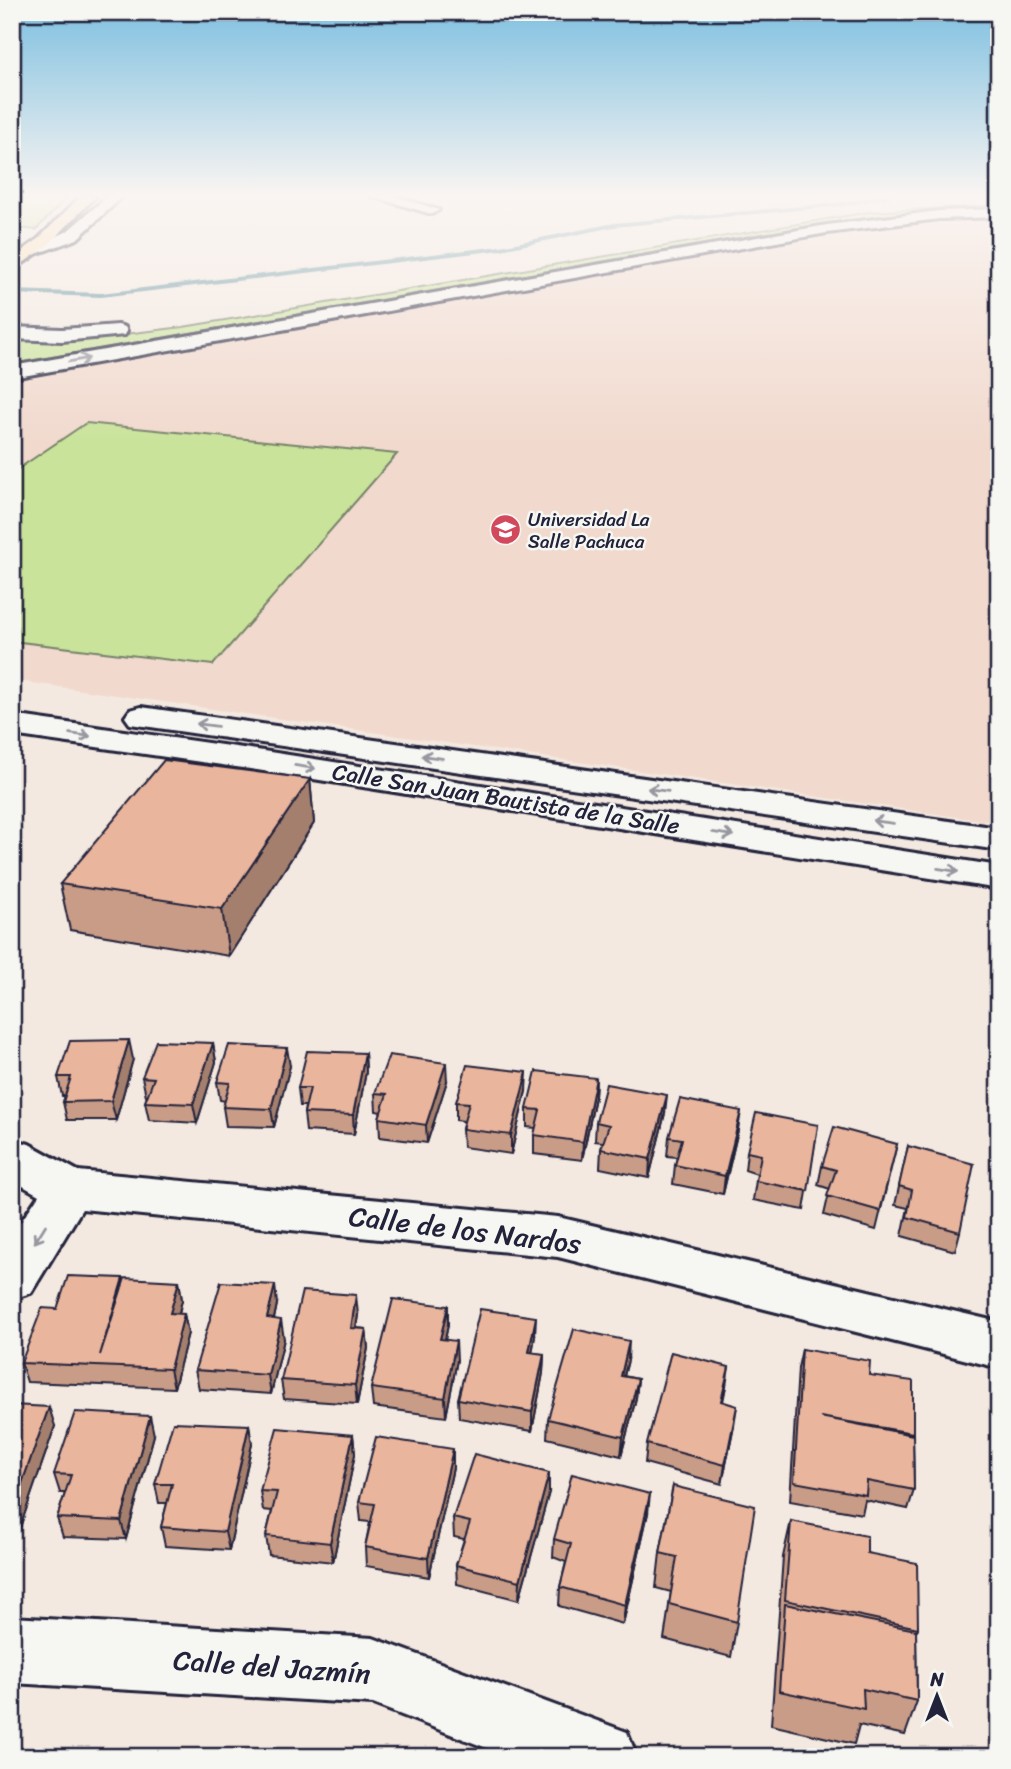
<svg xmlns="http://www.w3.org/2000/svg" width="1011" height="1769" font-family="Sriracha,sans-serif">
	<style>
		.built { fill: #f1d9cd }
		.green { fill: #c9e39a; stroke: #76826a; stroke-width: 2 }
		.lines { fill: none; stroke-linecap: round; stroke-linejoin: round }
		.stream { fill: #598a97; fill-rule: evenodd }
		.minor-casing { stroke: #22223b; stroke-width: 6 }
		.major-casing { stroke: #22223b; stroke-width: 6 }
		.minor { fill: #f6f6f2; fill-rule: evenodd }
		.major { fill: #fddcac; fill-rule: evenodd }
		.wall { fill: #c99c87; stroke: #22223b; stroke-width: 2 }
		.shaded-wall { fill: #a47f6e; stroke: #22223b; stroke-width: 2 }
		.building { fill: #eab59d; stroke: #22223b; stroke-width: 2 }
		.oneway { stroke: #9797a0 }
		.labels { text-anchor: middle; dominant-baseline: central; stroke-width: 5; stroke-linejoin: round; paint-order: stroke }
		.far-poi-label { font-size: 19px; fill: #22223b; stroke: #f6f6f2; text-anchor: start }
		.street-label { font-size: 23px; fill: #22223b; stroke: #f6f6f2 }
		.near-street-label { font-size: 28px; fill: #22223b; stroke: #f6f6f2 }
	</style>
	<rect width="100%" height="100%" fill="#f4e9e1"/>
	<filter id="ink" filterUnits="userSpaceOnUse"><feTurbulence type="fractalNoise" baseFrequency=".0143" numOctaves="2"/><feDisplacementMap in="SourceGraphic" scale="14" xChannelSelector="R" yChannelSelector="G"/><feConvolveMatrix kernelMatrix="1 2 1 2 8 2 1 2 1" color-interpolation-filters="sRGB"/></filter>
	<g filter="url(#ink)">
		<polygon class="built" points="999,216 999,823 12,680 12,380 867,229"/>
		<g class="green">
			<polygon points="28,196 68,196 36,230 12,227 12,207"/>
			<polygon points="999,205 999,209 882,216 761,234 12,364 12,338 117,335 183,327 869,212"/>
			<polygon points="86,423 397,454 213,665 12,641 12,473"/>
		</g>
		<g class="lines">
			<polygon class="stream" points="881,196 896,196 844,206 614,227 501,250 101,297 12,294 12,290 101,293 501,246 614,223 844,202"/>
			<defs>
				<g id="minor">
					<polygon points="108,196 123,196 77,239 33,255 25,250 66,232"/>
					<polygon points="371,196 395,196 439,210 432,214"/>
					<polygon points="999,209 999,217 939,219 827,233 12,378 12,366 827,225 939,211"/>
					<polygon points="118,325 125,327 127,331 125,335 62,341 12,339 12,327 62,329"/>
					<polygon points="141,707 999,828 999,850 130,724 125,717 130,710"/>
					<polygon points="12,715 257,750 999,866 999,889 257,770 12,735"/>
					<polygon points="12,1139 29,1144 78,1171 558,1217 999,1322 999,1368 558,1257 82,1209 31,1293 12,1299 12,1235 39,1195 12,1180"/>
					<polygon points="12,1617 373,1638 627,1732 637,1757 510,1757 373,1704 12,1683"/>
				</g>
				<polygon id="major" points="81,196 96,196 47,246 12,271 12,258 37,240"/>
			</defs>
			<use href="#minor" class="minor-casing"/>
			<use href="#major" class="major-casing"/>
			<use href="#minor" class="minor"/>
			<use href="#major" class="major"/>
		</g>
		<g class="wall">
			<polygon points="310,779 314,823 229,956 70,930 60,884"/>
			<polygon points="213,1043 216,1062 197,1123 149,1120 145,1102 147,1096 146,1096 142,1077"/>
			<polygon points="365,1053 366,1072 354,1134 306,1131 304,1113 305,1106 300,1106 298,1088"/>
			<polygon points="133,1059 116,1120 67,1120 63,1102 65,1096 62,1096 58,1077"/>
			<polygon points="290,1066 274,1127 226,1126 223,1107 225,1101 220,1100 217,1082"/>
			<polygon points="596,1078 595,1097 582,1160 534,1154 534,1135 536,1128 527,1127 527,1109"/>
			<polygon points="447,1081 427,1143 380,1137 379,1118 381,1112 376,1111 375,1093"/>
			<polygon points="526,1091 511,1154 463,1147 462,1129 464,1121 456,1120 456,1102"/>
			<polygon points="665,1113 649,1178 600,1168 601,1149 603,1142 595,1141 596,1122"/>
			<polygon points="818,1125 804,1210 753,1200 757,1174 745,1170 747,1152"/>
			<polygon points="738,1130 723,1194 673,1184 675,1165 677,1157 667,1156 669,1137"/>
			<polygon points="897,1144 876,1230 824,1215 830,1189 818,1185 822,1166"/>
			<polygon points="908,1146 960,1232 955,1251 902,1236 908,1208 895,1205"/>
			<polygon points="179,1281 182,1300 179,1314 184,1314 188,1333 174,1388 27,1382 21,1363 57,1309 124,1282"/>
			<polygon points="277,1304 274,1319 284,1339 271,1394 199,1389 195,1370"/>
			<polygon points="448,1306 448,1325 445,1340 457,1360 446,1417 373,1407 371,1388"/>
			<polygon points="358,1315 356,1328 366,1329 368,1348 357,1404 284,1399 281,1380"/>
			<polygon points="535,1336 532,1353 544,1354 543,1373 532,1431 459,1418 458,1399"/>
			<polygon points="802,1349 869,1375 913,1433 914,1490 908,1509 865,1500 862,1514 790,1501 798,1368"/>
			<polygon points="628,1360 624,1376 638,1379 636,1398 621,1456 547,1438 548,1419"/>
			<polygon points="726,1386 723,1402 734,1425 722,1484 645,1463 647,1444"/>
			<polygon points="12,1405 55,1426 19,1530 12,1530"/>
			<polygon points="249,1425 252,1444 229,1550 165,1546 161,1527 167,1503 159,1503 155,1484"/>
			<polygon points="154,1435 126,1539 63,1537 57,1518 65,1493 60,1493 54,1474"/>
			<polygon points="353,1435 355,1454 333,1562 269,1555 266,1536 272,1511 263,1510 260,1491"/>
			<polygon points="453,1468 429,1577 366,1566 365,1547 370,1522 361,1521 359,1502"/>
			<polygon points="673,1486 737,1622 731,1657 664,1639 671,1592 656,1588 660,1553"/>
			<polygon points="549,1492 519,1600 457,1584 456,1565 464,1539 454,1537 453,1518"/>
			<polygon points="648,1513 623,1624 559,1606 560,1587 566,1562 553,1557 554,1539"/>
			<polygon points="791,1521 867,1553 918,1628 916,1632 917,1701 905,1735 859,1725 854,1744 771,1725 783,1557"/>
		</g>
		<g class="shaded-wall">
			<polygon points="310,779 314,823 229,956 222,909"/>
			<polygon points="129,1040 133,1059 116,1120 111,1101"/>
			<polygon points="213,1043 216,1062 197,1123 193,1104"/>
			<polygon points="287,1048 290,1066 274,1127 271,1109"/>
			<polygon points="365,1053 366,1072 354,1134 353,1115"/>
			<polygon points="446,1063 447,1081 427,1143 426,1125"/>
			<polygon points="527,1072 526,1091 511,1154 511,1135"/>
			<polygon points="596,1078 595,1097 582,1160 583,1142"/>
			<polygon points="667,1095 665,1113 649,1178 650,1159"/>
			<polygon points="741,1111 738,1130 723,1194 725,1176"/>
			<polygon points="123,1278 127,1297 100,1355"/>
			<polygon points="179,1281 182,1300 174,1332 170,1313"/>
			<polygon points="275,1285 277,1304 270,1338 267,1318"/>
			<polygon points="356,1295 358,1315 353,1347 351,1328"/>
			<polygon points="448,1306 448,1325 441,1358 440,1339"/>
			<polygon points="184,1314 188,1333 174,1388 170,1369"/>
			<polygon points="536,1317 535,1336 529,1371 529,1352"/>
			<polygon points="281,1320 284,1339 271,1394 268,1375"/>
			<polygon points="366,1329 368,1348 357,1404 355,1385"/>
			<polygon points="456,1341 457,1360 446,1417 445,1398"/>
			<polygon points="629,1341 628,1360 619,1395 621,1376"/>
			<polygon points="544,1354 543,1373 532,1431 532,1412"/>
			<polygon points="729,1367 726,1386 718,1420 721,1401"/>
			<polygon points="638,1379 636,1398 621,1456 623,1437"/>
			<polygon points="737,1406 734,1425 722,1484 725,1465"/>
			<polygon points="49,1407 55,1426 19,1530 12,1511"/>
			<polygon points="150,1416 154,1435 126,1539 121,1521"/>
			<polygon points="249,1425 252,1444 229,1550 225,1532"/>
			<polygon points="353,1435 355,1454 333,1562 330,1543"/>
			<polygon points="453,1449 453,1468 429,1577 428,1558"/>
			<polygon points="549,1473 549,1492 519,1600 520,1581"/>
			<polygon points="650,1494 648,1513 623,1624 625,1605"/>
		</g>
		<g class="building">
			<polygon points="164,760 310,779 222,909 60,884"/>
			<polygon points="129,1040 111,1101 63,1102 71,1077 58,1077 70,1041"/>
			<polygon points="156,1041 213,1043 193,1104 145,1102 154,1078 142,1077"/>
			<polygon points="229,1045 287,1048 271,1109 223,1107 230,1083 217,1082"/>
			<polygon points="307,1051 365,1053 353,1115 304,1113 310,1088 298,1088"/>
			<polygon points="389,1055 446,1063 426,1125 379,1118 387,1094 375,1093"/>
			<polygon points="467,1065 527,1072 511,1135 462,1129 469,1103 456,1102"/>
			<polygon points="536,1071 596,1078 583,1142 534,1135 540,1110 527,1109"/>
			<polygon points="606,1084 667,1095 650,1159 601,1149 609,1125 596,1122"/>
			<polygon points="680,1099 741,1111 725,1176 675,1165 682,1139 669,1137"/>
			<polygon points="756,1113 818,1125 808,1191 756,1181 761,1155 747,1152"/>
			<polygon points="834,1127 897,1144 880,1211 827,1196 836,1170 822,1166"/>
			<polygon points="908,1146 974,1164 960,1232 907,1217 912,1190 899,1186"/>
			<polygon points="68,1276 123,1278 100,1355 125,1278 179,1281 170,1313 184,1314 170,1369 21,1363 42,1308 57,1309"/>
			<polygon points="221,1282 275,1285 267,1318 281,1320 268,1375 195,1370"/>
			<polygon points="302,1291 356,1295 351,1328 366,1329 355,1385 281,1380"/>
			<polygon points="393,1299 448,1306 440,1339 456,1341 445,1398 371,1388"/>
			<polygon points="480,1309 536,1317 529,1352 544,1354 532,1412 458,1399"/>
			<polygon points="574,1329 629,1341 621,1376 638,1379 623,1437 548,1419"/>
			<polygon points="802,1349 870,1361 869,1375 913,1381 913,1433 820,1417 913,1435 914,1490 867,1481 866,1495 794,1482"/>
			<polygon points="671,1352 729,1367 721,1401 737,1406 725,1465 647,1444"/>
			<polygon points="12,1405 49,1407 12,1511"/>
			<polygon points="75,1412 150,1416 121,1521 57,1518 71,1475 54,1474"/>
			<polygon points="173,1422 249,1425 225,1532 161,1527 172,1484 155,1484"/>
			<polygon points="277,1428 353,1435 330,1543 266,1536 277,1492 260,1491"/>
			<polygon points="376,1437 453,1449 428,1558 365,1547 375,1504 359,1502"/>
			<polygon points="474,1454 549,1473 520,1581 456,1565 470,1522 453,1518"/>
			<polygon points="572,1474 650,1494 625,1605 560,1587 571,1544 554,1539"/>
			<polygon points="673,1486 755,1506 737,1622 669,1604 677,1557 660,1553"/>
			<polygon points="791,1521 867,1536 867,1553 917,1563 918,1628 785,1600"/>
			<polygon points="785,1604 916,1630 917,1701 863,1689 864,1709 779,1691"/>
		</g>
		<defs><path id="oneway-shaft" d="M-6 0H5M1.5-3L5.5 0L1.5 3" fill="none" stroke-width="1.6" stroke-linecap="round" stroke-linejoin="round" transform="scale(1.75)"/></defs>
		<g class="oneway">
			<use href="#oneway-shaft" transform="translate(79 360) rotate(-10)"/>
			<use href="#oneway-shaft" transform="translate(207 725) rotate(-172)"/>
			<use href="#oneway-shaft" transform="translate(80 735) rotate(8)"/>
			<use href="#oneway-shaft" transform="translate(432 757) rotate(-172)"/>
			<use href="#oneway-shaft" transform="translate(305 767) rotate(9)"/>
			<use href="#oneway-shaft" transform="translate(658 790) rotate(-172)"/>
			<use href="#oneway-shaft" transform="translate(883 822) rotate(-172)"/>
			<use href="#oneway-shaft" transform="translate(723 834) rotate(9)"/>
			<use href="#oneway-shaft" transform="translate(948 870) rotate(9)"/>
			<use href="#oneway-shaft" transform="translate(40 1234) rotate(122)"/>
		</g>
	</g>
	<linearGradient id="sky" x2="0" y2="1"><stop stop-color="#7dbfe0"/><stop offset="0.44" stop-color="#faf5f2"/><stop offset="1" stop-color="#faf5f2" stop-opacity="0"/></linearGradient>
	<rect width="1011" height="444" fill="url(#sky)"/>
	<defs>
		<symbol id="university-disc" viewBox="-11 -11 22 22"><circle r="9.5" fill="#d1495b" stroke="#f6f6f2"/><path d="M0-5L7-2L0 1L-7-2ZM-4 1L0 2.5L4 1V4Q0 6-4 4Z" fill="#fff"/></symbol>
	</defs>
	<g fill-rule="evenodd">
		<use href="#university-disc" x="488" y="512" width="35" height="35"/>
	</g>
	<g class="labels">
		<g class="far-poi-label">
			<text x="528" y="519">Universidad La<tspan x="528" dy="22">Salle Pachuca</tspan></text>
		</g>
		<g class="street-label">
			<text transform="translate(506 799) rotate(9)">Calle San Juan Bautista de la Salle</text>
		</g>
		<g class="near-street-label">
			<text transform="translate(465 1230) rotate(7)">Calle de los Nardos</text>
			<text transform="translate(272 1667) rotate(4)">Calle del Jazmín</text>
		</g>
	</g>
	<rect width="1011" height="1769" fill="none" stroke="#f6f6f2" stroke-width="42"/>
	<rect x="21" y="21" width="969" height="1727" fill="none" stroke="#22223b" stroke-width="2.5" filter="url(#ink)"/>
	<g transform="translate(937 1696)" stroke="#f6f6f2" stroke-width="5" paint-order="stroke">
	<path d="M0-5L12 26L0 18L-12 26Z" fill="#22223b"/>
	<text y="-10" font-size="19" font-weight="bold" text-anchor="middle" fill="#22223b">N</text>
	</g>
</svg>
